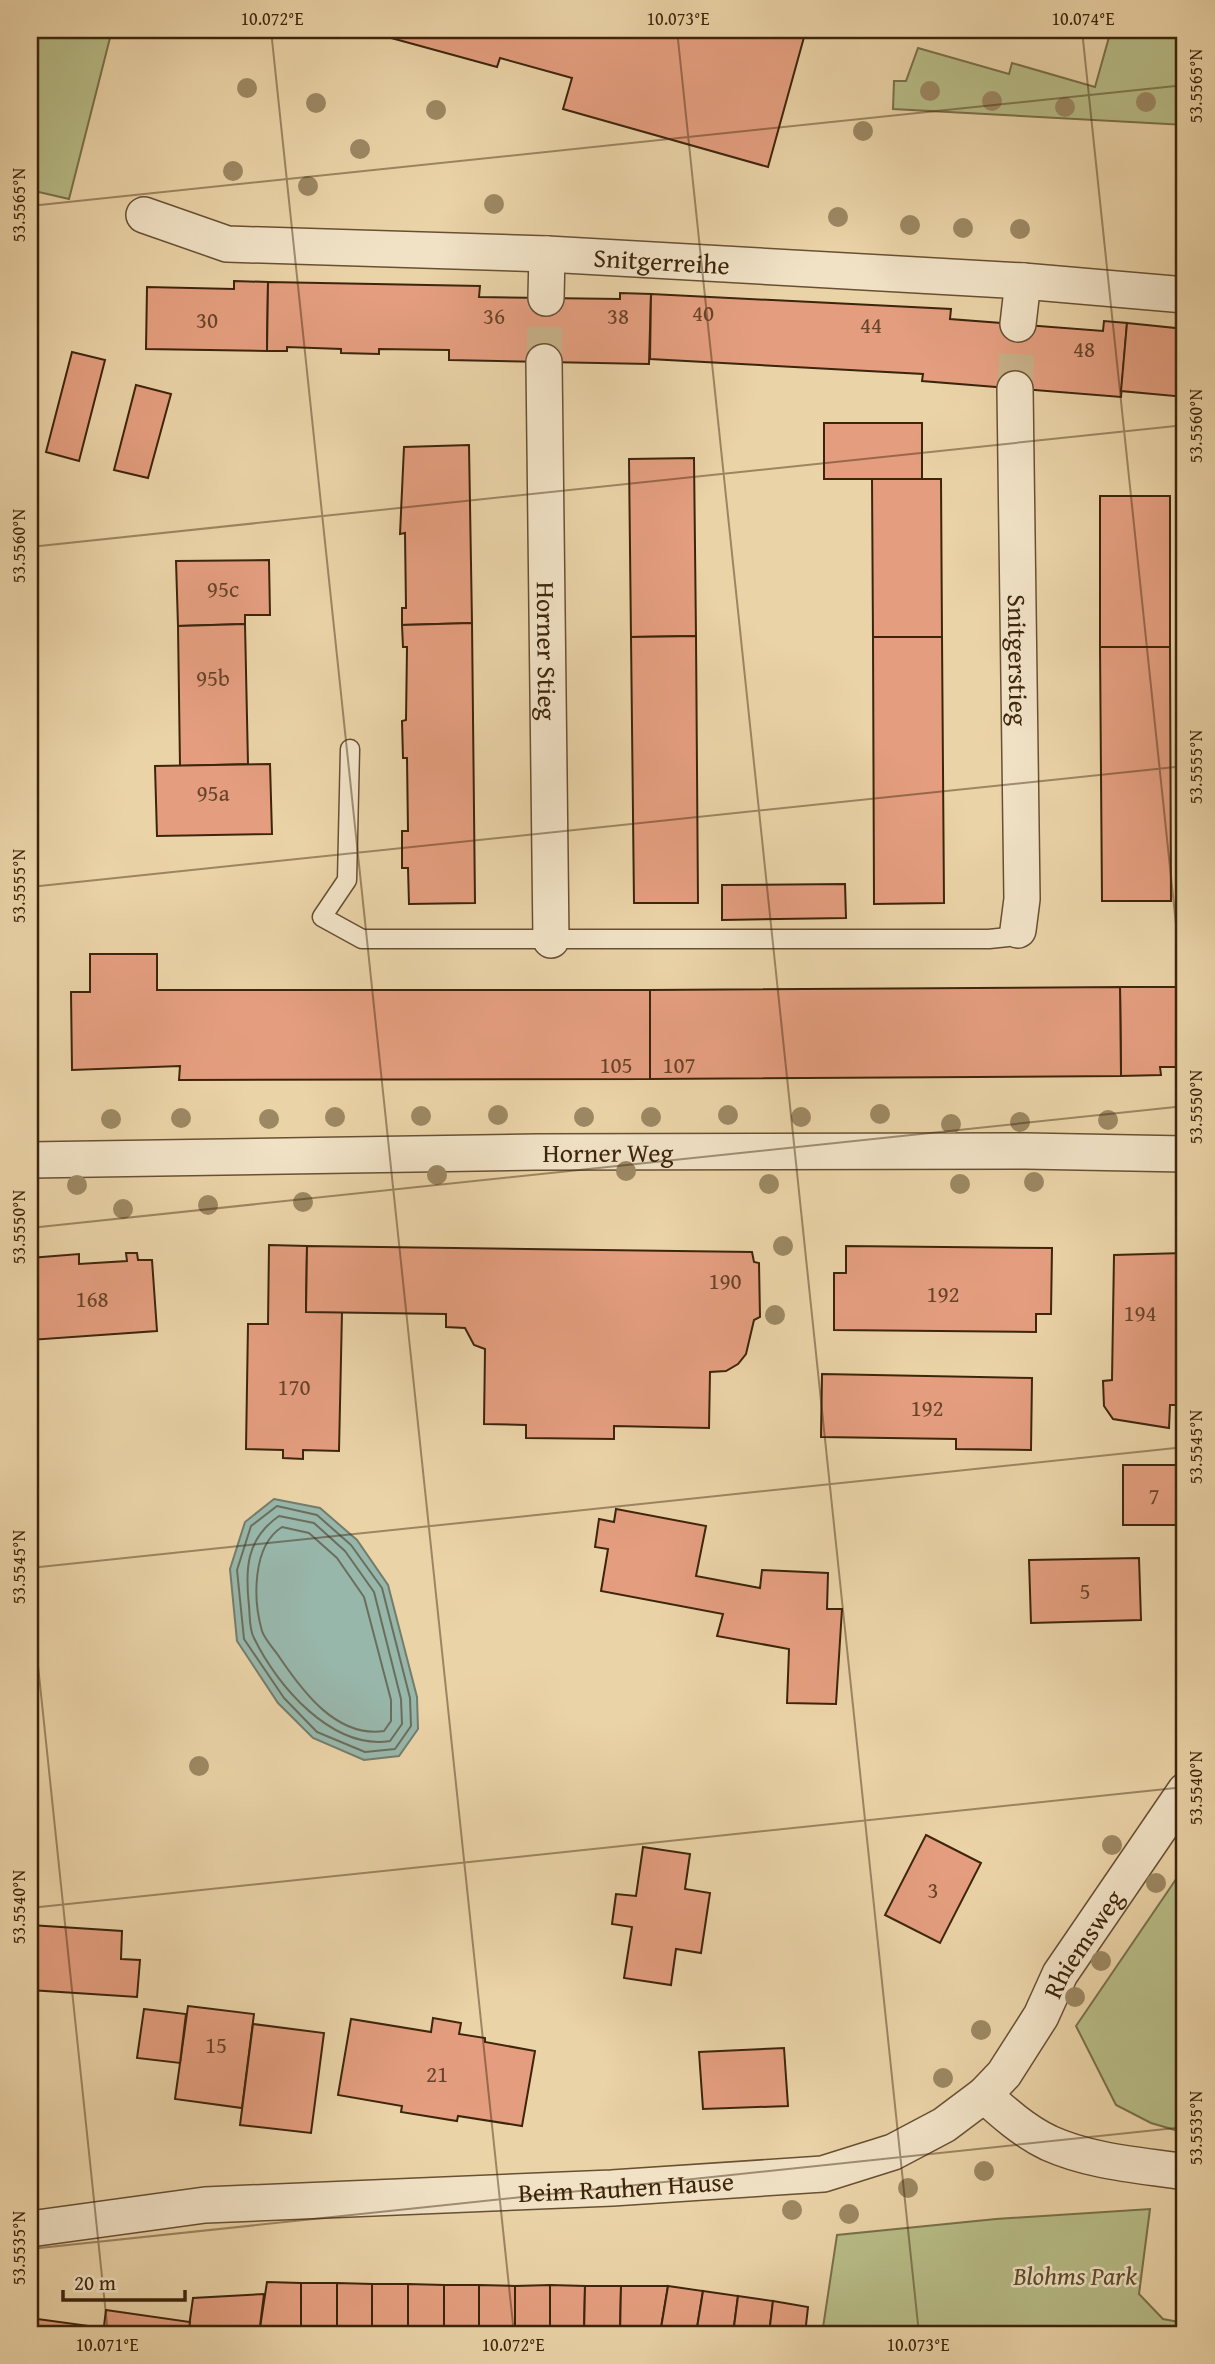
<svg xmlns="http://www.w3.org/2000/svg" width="1215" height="2364" font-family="'Gentium Book Plus',serif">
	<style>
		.green { fill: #b7bc87; stroke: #7a704a; stroke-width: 2 }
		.water { fill: #98b7ab; stroke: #747d6b; stroke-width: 2 }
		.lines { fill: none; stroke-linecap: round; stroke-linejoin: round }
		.shore { stroke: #6a6e5c; stroke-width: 2 }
		.building { fill: #e49e7f; stroke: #3d250c; stroke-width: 2 }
		.minor-tunnel { stroke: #c7b088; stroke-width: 35; stroke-dasharray: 35 18; stroke-linecap: butt }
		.service-casing { stroke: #685033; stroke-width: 21 }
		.minor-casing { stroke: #685033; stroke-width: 38 }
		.service { stroke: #f1e2c6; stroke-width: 18 }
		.minor { stroke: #f1e2c6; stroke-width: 35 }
		.tree { fill: #9c8863 }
		.ticks { fill: none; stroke: #3d250c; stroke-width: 2; stroke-opacity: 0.45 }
		.labels { text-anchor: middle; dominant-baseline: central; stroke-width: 5; stroke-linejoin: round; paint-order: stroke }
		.number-label { font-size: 23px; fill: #674329 }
		.street-label { font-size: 26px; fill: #3d250c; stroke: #f1e2c6 }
		.park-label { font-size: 26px; font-style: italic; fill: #5c4b2b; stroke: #f1e2c6 }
		.neatline { fill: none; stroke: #3d250c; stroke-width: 2.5 }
		.ticks-label { font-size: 18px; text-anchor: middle; fill: #3d250c }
	</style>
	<rect width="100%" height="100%" fill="#ead3a7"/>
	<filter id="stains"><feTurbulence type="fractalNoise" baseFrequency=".00286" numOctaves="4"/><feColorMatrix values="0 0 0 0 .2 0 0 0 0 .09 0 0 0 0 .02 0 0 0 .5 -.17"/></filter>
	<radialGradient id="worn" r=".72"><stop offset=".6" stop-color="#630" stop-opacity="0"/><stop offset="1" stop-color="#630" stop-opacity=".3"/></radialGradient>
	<g class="green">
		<polygon points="30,30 112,30 69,199 30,190"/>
		<polygon points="1111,30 1185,30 1185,125 893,109 894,81 906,81 918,48 1009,74 1012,63 1095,87"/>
		<polygon points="1185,1866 1180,1892 1185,1929 1185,2133 1151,2123 1116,2105 1076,2026"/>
		<polygon points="1150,2209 1139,2294 1163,2319 1185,2323 1185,2334 822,2334 837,2235 996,2219"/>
	</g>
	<polygon class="water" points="274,1499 320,1508 357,1540 388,1585 417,1697 418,1729 399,1756 364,1760 313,1738 278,1703 237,1641 230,1569 245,1522"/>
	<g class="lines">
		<g class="shore">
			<polygon points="277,1506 317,1515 351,1545 382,1588 410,1698 411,1726 395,1749 365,1752 317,1732 284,1698 244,1639 237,1570 251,1526"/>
			<path d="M 279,1516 L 314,1523 L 345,1551 L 374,1592 L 401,1699 L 402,1724 L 390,1741 C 332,1750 277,1686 254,1638 C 249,1629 250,1616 249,1606 C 245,1569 246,1539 279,1516 Z"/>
			<path d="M 282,1527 L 309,1533 L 337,1558 L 364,1597 L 391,1700 L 391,1721 L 384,1731 C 337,1738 303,1692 280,1658 C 275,1650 265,1640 262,1631 C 253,1600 252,1546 282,1527 Z"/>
		</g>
	</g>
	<g class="building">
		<polygon points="362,30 806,30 768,167 563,109 572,78 500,58 497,67"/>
		<polygon points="234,281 268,282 267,351 146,349 147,287 234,289"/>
		<polygon points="268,282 480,286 479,297 620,299 620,293 651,294 649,364 449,360 449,350 379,349 379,354 341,353 341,349 287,347 287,351 267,351"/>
		<polygon points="651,294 951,309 950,319 1103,331 1104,321 1127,323 1121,397 922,381 923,374 650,359"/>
		<polygon points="1127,323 1185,329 1185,397 1121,391"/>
		<polygon points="72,352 105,360 79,461 46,452"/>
		<polygon points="136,385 171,394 148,478 114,470"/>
		<rect x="824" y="423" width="98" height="56"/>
		<polygon points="469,445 472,623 402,625 402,608 406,608 405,533 400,534 404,447"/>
		<polygon points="694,458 696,636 631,637 629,459"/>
		<polygon points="872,479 941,479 942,637 873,637"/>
		<rect x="1100" y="496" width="70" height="151"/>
		<polygon points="269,560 270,615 245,615 245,624 178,626 176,561"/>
		<polygon points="472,623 475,903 409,904 408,868 402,868 402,831 408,831 407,758 403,758 402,721 406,720 407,647 403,647 402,625"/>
		<polygon points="245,624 248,764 180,766 178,626"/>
		<polygon points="696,636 698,903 634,903 631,637"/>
		<polygon points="873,637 942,637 944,903 874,904"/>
		<polygon points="1100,647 1170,647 1171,901 1102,901"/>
		<polygon points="270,764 272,834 157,836 155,766"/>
		<polygon points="845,884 846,918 722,920 722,885"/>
		<polygon points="90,954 157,954 157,990 650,990 650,1079 179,1080 180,1066 72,1070 71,992 90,992"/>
		<polygon points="1120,987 1176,987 1177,997 1185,997 1185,1067 1160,1067 1161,1075 1121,1076"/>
		<polygon points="1120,987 1121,1076 650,1079 650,990"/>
		<polygon points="269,1245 307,1246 306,1312 342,1312 339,1451 303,1450 303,1459 283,1458 283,1450 246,1449 248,1324 268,1324"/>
		<polygon points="307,1246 752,1252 754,1262 759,1263 760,1317 754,1320 746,1354 738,1364 726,1371 710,1372 709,1428 614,1426 614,1439 526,1438 526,1425 484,1424 485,1349 474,1345 465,1328 446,1327 446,1314 306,1312"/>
		<polygon points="846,1246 1052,1248 1051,1314 1036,1314 1036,1332 834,1330 834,1273 846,1273"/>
		<polygon points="126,1253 137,1253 138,1260 152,1260 157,1331 30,1340 30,1258 79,1254 79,1264 127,1261"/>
		<polygon points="1183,1253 1182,1405 1170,1405 1169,1428 1113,1419 1104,1406 1103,1381 1112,1380 1114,1255"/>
		<polygon points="822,1374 1032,1378 1031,1450 956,1449 956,1439 821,1437"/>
		<rect x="1123" y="1465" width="62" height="60"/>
		<polygon points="616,1509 706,1526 696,1576 760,1588 762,1570 828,1573 827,1609 842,1609 836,1704 787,1703 789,1649 717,1636 723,1614 601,1591 608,1549 595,1547 599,1519 614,1522"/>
		<polygon points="1139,1558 1141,1620 1031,1623 1029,1560"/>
		<polygon points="926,1835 981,1863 940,1943 885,1915"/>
		<polygon points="643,1847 690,1854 685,1889 710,1893 701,1953 676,1949 671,1985 624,1978 632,1927 612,1924 616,1894 636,1896"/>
		<polygon points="30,1925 122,1931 121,1959 140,1960 137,1997 30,1990"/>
		<polygon points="188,2006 254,2014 242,2108 175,2099"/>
		<polygon points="144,2009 186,2014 180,2063 137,2058"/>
		<polygon points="433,2018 461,2023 459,2034 485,2038 485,2042 535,2051 522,2126 458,2116 457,2121 401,2112 402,2106 338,2095 351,2019 431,2032"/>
		<polygon points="253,2024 324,2033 311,2133 240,2125"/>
		<polygon points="784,2048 788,2106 703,2109 699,2052"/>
		<polygon points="267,2282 301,2283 301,2334 259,2334"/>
		<rect x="301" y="2283" width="36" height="51"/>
		<polygon points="337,2283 372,2284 372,2334 337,2334"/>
		<rect x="372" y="2284" width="36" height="50"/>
		<polygon points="408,2284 444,2285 444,2334 408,2334"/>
		<rect x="444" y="2285" width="35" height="49"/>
		<polygon points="479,2285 515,2286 515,2334 479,2334"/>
		<polygon points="550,2285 550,2334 515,2334 515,2286"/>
		<polygon points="550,2285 585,2286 584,2334 550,2334"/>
		<polygon points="585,2286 621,2286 620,2334 584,2334"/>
		<polygon points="621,2286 668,2286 660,2334 620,2334"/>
		<polygon points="668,2286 703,2291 696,2334 660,2334"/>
		<polygon points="703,2291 738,2296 733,2334 696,2334"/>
		<polygon points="264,2294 259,2334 188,2334 193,2298"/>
		<polygon points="738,2296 773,2301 769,2334 733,2334"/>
		<polygon points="773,2301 808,2307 805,2334 769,2334"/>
		<polygon points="106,2310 190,2322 188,2334 103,2334"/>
		<polygon points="30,2318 104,2328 103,2334 30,2334"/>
	</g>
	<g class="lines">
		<g class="minor-tunnel">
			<polyline points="544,362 546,298"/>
			<polyline points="1015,389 1018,324"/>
		</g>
		<defs>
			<polyline id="service" points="350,749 347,880 322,917 362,939 989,939 1008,937 1018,930"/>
			<g id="minor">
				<path id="s1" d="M 144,215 L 227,244 L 547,254 L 1023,281 L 1185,295"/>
				<polyline points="546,298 547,254"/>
				<polyline points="1018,324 1023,281"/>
				<path id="s2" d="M 544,362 L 551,940"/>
				<path id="s3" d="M 1015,389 L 1022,899 L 1018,930"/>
				<path id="s4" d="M 30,1160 L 537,1152 L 1026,1151 L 1185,1154"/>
				<path d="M 984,2095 C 1004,2113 1024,2131 1049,2143 C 1091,2162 1140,2165 1185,2172"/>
				<path id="s5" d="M 30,2229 L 205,2205 L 612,2188 L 823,2174 L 893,2152 L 944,2125 L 984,2095 L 1004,2074 L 1041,2016 L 1060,1974 L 1185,1791"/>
			</g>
		</defs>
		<use href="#service" class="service-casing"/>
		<use href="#minor" class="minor-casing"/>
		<use href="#service" class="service"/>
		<use href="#minor" class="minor"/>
	</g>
	<g class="tree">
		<circle cx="247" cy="88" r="10"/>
		<circle cx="930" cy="91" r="10"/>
		<circle cx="992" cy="101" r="10"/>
		<circle cx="1146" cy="102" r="10"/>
		<circle cx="316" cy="103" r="10"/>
		<circle cx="1065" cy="107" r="10"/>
		<circle cx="436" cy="110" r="10"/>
		<circle cx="863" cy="131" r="10"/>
		<circle cx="360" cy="149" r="10"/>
		<circle cx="233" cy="171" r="10"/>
		<circle cx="308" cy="186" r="10"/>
		<circle cx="494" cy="204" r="10"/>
		<circle cx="838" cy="217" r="10"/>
		<circle cx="910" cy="225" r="10"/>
		<circle cx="963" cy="228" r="10"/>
		<circle cx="1020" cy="229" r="10"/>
		<circle cx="880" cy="1114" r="10"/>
		<circle cx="498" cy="1115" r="10"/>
		<circle cx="728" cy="1115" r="10"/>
		<circle cx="421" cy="1116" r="10"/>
		<circle cx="335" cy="1117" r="10"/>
		<circle cx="584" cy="1117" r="10"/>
		<circle cx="651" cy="1117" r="10"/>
		<circle cx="801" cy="1117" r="10"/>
		<circle cx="181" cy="1118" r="10"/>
		<circle cx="111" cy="1119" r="10"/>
		<circle cx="269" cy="1119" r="10"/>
		<circle cx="1108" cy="1120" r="10"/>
		<circle cx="1020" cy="1122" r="10"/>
		<circle cx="951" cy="1124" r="10"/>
		<circle cx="626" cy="1171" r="10"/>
		<circle cx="437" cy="1175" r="10"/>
		<circle cx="1034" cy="1182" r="10"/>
		<circle cx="769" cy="1184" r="10"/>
		<circle cx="960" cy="1184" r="10"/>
		<circle cx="77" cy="1185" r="10"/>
		<circle cx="303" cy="1202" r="10"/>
		<circle cx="208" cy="1205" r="10"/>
		<circle cx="123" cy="1209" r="10"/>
		<circle cx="783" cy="1246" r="10"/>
		<circle cx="775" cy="1315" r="10"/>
		<circle cx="199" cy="1766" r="10"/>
		<circle cx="1112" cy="1845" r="10"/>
		<circle cx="1156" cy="1883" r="10"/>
		<circle cx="1101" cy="1961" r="10"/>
		<circle cx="1075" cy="1997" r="10"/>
		<circle cx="981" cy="2030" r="10"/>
		<circle cx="943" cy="2078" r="10"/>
		<circle cx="984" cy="2171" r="10"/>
		<circle cx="908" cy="2188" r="10"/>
		<circle cx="792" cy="2210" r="10"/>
		<circle cx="849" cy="2214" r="10"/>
	</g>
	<path class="ticks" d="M 271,30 L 514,2334M 677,30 L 919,2334M 1082,30 L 1185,1010M 30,206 L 1185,85M 30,547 L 1185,425M 30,887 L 1185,766M 30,1228 L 1185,1106M 30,1568 L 1185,1447M 30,1589 L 108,2334M 30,1908 L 1185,1787M 30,2249 L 1185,2127"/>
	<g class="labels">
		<g class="number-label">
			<text x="703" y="312">40</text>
			<text x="494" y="315">36</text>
			<text x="618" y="315">38</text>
			<text x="207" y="319">30</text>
			<text x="871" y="324">44</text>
			<text x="1084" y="348">48</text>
			<text x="223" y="588">95c</text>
			<text x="213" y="677">95b</text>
			<text x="213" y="792">95a</text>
			<text x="616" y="1064">105</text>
			<text x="679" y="1064">107</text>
			<text x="725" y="1280">190</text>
			<text x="943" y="1293">192</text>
			<text x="92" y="1298">168</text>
			<text x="1140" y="1312">194</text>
			<text x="294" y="1386">170</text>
			<text x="927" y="1407">192</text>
			<text x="1154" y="1495">7</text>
			<text x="1085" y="1590">5</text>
			<text x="933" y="1889">3</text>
			<text x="216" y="2044">15</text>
			<text x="437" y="2073">21</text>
		</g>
		<g class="street-label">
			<text stroke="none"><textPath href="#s1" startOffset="523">Snitgerreihe</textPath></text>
			<text stroke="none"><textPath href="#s2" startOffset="289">Horner Stieg</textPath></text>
			<text stroke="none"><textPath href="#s3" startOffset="271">Snitgerstieg</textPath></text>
			<text stroke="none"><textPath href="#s4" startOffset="578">Horner Weg</textPath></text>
			<text stroke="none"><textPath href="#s5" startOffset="1158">Rhiemsweg</textPath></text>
			<text stroke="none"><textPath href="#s5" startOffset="598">Beim Rauhen Hause</textPath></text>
		</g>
		<g class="park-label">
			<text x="1075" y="2275">Blohms Park</text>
		</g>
	</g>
	<rect width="1215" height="2364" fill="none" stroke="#ead3a7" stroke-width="77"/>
	<path d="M63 2290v10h122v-10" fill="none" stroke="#3d250c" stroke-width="3.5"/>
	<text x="74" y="2290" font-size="21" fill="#3d250c" stroke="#f1e2c6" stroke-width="5" paint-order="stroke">20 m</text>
	<rect x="38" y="38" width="1138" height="2288" class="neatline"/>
	<g class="ticks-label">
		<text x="272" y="25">10.072°E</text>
		<text x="678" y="25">10.073°E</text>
		<text x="1083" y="25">10.074°E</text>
		<text transform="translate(1196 86) rotate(-90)" y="6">53.5565°N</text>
		<text transform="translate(19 205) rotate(-90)" y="6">53.5565°N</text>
		<text transform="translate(1196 426) rotate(-90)" y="6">53.5560°N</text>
		<text transform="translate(19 546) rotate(-90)" y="6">53.5560°N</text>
		<text transform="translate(1196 767) rotate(-90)" y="6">53.5555°N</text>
		<text transform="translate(19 886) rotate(-90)" y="6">53.5555°N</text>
		<text transform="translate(1196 1107) rotate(-90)" y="6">53.5550°N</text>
		<text transform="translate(19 1227) rotate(-90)" y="6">53.5550°N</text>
		<text transform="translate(1196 1447) rotate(-90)" y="6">53.5545°N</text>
		<text transform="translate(19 1567) rotate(-90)" y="6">53.5545°N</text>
		<text transform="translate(1196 1788) rotate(-90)" y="6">53.5540°N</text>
		<text transform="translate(19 1907) rotate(-90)" y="6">53.5540°N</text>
		<text transform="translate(1196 2128) rotate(-90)" y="6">53.5535°N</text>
		<text transform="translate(19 2248) rotate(-90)" y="6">53.5535°N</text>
		<text x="107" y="2351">10.071°E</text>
		<text x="513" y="2351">10.072°E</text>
		<text x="918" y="2351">10.073°E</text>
	</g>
	<rect width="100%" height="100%" filter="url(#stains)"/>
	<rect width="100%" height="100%" fill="url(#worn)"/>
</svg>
